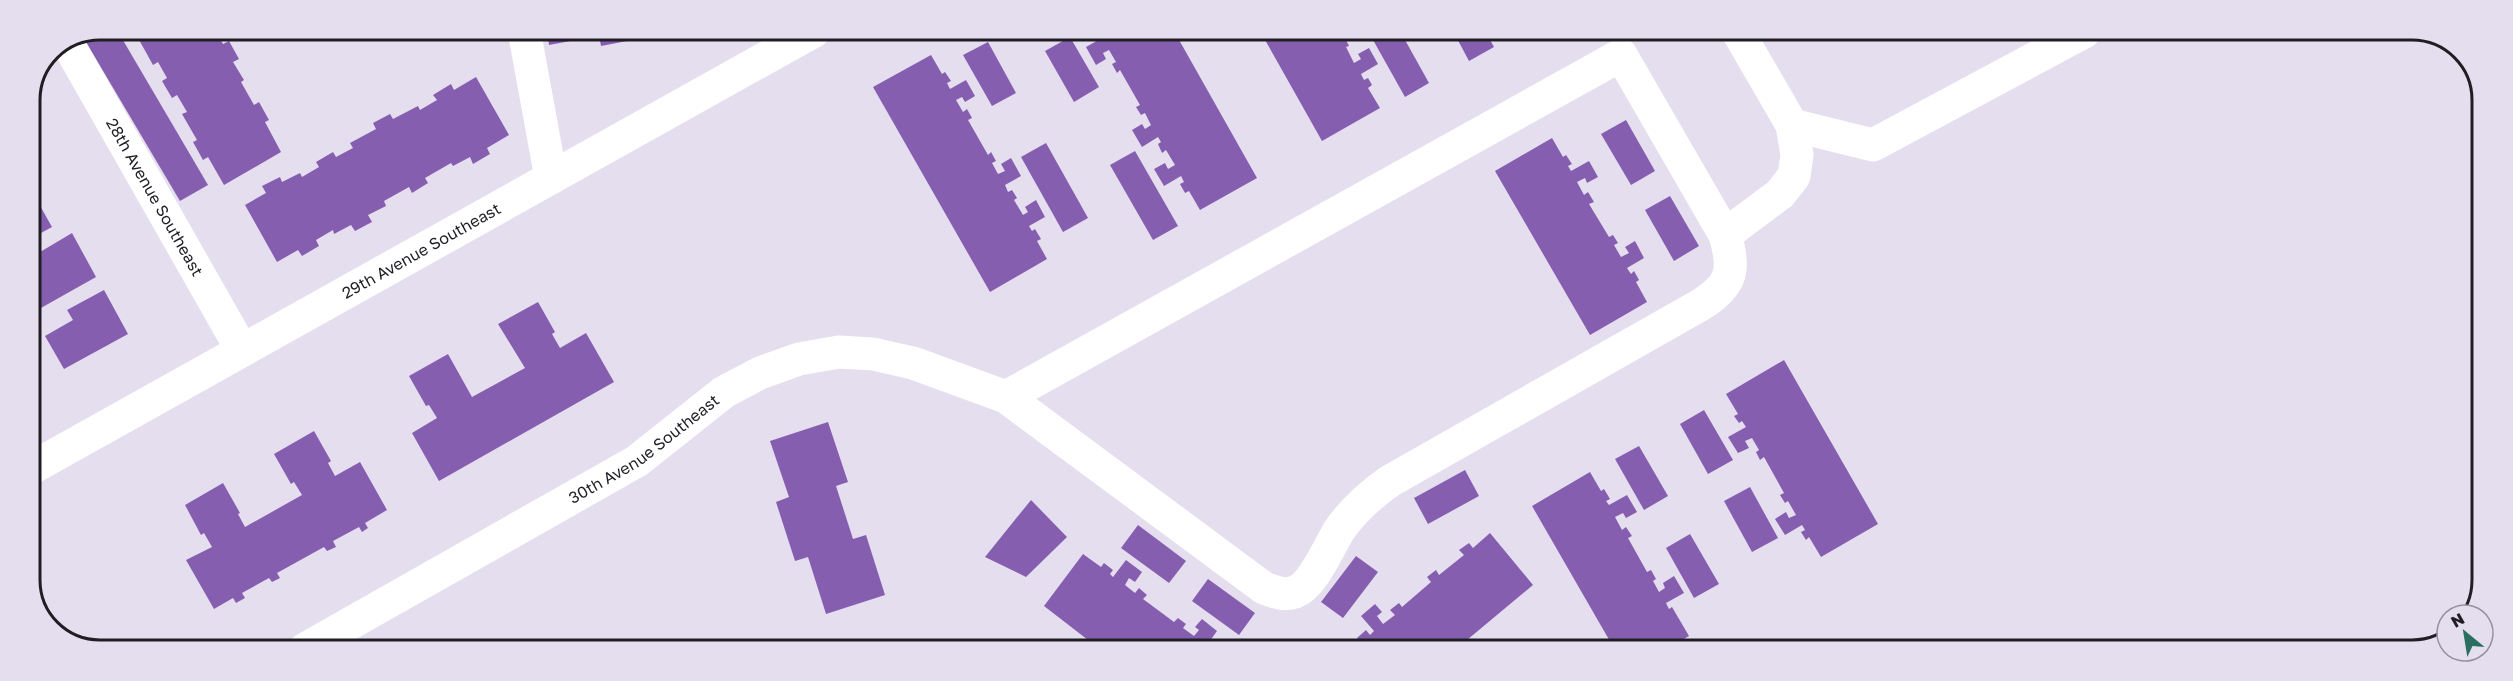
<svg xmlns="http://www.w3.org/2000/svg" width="2513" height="681" font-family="'Golos Text',sans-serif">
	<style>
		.building { fill: #865eb0 }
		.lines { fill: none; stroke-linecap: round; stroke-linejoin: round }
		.minor { stroke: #fff; stroke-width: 33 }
		.labels { text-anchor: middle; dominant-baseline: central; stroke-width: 5; stroke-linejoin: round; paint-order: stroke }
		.street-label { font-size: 16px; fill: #201e24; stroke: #e5deef }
		.rim { fill: none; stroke: #201e24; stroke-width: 3 }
	</style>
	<rect width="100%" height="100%" fill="#e5deef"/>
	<g class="building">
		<polygon points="100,30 117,30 208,185 180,201 83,37"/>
		<polygon points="127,30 215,30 223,44 229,41 239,59 233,62 244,80 241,82 254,105 259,102 269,120 265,122 281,152 224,185 208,157 203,160 193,142 197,140 182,114 187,112 177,95 172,98 162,81 167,78 158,62 153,65 138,38 133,41"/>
		<polygon points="547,30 580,30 581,39 549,45"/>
		<polygon points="598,30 663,31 663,34 601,46"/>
		<polygon points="1093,31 1174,31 1257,178 1200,210 1189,191 1185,193 1180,184 1184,182 1181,176 1164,186 1154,169 1165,163 1168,169 1175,165 1166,150 1162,153 1158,144 1161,142 1158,137 1142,147 1132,130 1142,124 1145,129 1151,125 1145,113 1141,115 1136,107 1140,105 1120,70 1117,73 1112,64 1116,62 1109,50 1103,53 1106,59 1096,65 1086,47 1102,38 1099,33 1096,35"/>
		<polygon points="1260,31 1344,31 1339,34 1342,40 1345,38 1349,46 1346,47 1354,63 1361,59 1358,54 1369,48 1378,64 1361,74 1364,80 1368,78 1372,85 1368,88 1380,108 1322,141"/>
		<polygon points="1368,31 1400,31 1429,83 1405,97"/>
		<polygon points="1453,31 1485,31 1494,47 1469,61"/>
		<polygon points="1070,37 1099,87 1074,102 1045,51"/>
		<polygon points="988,42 1016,93 992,106 963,55"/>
		<polygon points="931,55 942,74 945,72 951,81 947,83 950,89 966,80 975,96 965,102 962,97 956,100 963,112 967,109 972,118 968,120 988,155 991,152 996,161 992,163 998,174 1005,171 1001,164 1011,158 1021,176 1005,185 1008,192 1012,190 1017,198 1014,200 1023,215 1028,212 1025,207 1036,200 1045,217 1029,226 1032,231 1035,229 1041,239 1037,241 1047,259 990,292 873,87"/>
		<polygon points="476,77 509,135 487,148 490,154 473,164 470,157 453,166 451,163 425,178 428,183 412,193 409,187 384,201 386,206 368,215 372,222 355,231 351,225 334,234 333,230 316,240 319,246 302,256 298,250 277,262 245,205 266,193 262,186 280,177 282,182 300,173 302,177 319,167 316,162 333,152 336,157 353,148 350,143 376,129 373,123 390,114 393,119 418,106 420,110 437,100 433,95 451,84 454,90"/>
		<polygon points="1626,120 1655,171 1631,185 1601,134"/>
		<polygon points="1552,138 1563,157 1566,155 1572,164 1568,166 1571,171 1589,161 1598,177 1587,183 1585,178 1577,182 1584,195 1588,192 1594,202 1589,204 1609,237 1613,235 1618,243 1614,245 1621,257 1629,253 1625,247 1635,241 1644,258 1627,268 1631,274 1634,271 1639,280 1636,282 1647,302 1590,335 1495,171"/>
		<polygon points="1046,143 1088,218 1063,232 1021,157"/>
		<polygon points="1135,151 1178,226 1153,240 1110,165"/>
		<polygon points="30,188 52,227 30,239"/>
		<polygon points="1670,196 1699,246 1674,261 1645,210"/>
		<polygon points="72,233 96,277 32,313 30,309 30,270 40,264 35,255"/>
		<polygon points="104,290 128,334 64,369 45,336 73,320 67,310"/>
		<polygon points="538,302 555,332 552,334 560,348 586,333 614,382 439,481 412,433 437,418 429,405 426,406 409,376 448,354 472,397 525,368 498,324"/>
		<polygon points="1784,360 1878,524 1821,557 1809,537 1806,540 1801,532 1805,530 1802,525 1785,535 1775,519 1786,512 1789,518 1796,515 1788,501 1785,503 1780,495 1784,493 1764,457 1760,460 1756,452 1759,450 1752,438 1745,441 1749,448 1738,453 1728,437 1746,427 1742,421 1739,423 1734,416 1738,414 1726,394"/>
		<polygon points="1704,410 1733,460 1708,474 1680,424"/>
		<polygon points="828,422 848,482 836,486 853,539 866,535 885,595 826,614 808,557 795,561 776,502 789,497 770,441"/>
		<polygon points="314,431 331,461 328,463 335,476 360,462 387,510 365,523 368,528 362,532 359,527 333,541 336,547 327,551 324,547 277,573 280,578 272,582 269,578 242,593 245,598 236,603 233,598 214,609 186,560 212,547 204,533 201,535 185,505 223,483 240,513 238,514 245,527 302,495 294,482 291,484 274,454"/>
		<polygon points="1639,446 1668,496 1644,510 1615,459"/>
		<polygon points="1465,470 1479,496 1428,524 1414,498"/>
		<polygon points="1590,472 1601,491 1604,489 1610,499 1606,501 1609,505 1627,495 1637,512 1626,518 1623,513 1615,517 1622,530 1626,527 1632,536 1628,538 1647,572 1651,570 1656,579 1653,581 1659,592 1665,588 1663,583 1674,576 1684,593 1666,603 1669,609 1672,607 1689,636 1665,650 1615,650 1532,506"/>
		<polygon points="1750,487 1778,538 1752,552 1724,501"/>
		<polygon points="1031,500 1067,537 1026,577 985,557"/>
		<polygon points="1138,525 1186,561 1169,583 1121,548"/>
		<polygon points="1490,533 1533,585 1455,650 1351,650 1360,642 1357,638 1366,630 1370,635 1374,631 1361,616 1375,604 1382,612 1377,616 1383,624 1395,615 1390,610 1399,603 1402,607 1431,582 1427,577 1436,570 1439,575 1464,555 1459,550 1469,543 1473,548"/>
		<polygon points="1690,534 1719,584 1694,598 1666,548"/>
		<polygon points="1083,554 1101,567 1104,563 1113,570 1110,574 1113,577 1126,560 1142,572 1135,582 1129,578 1125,585 1135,593 1139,588 1147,595 1143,599 1174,622 1178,618 1186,624 1183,628 1194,636 1199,630 1195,627 1202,619 1217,631 1207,645 1212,650 1101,650 1044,606"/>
		<polygon points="1356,556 1378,572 1343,618 1321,602"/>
		<polygon points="1208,579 1255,613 1239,635 1192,601"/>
	</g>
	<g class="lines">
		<g class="minor">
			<polyline points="524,30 551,178"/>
			<path id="s1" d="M 68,44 L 242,350"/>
			<polyline points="1792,125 1873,145 2084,32"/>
			<polyline points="1725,235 1780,194 1794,176 1797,155 1792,125 1738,32"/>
			<path id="s2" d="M 30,469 L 814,31"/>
			<path id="s3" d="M 305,649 L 637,461 L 724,392 L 760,373 L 799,359 L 839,352 L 873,354 L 913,363 L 1006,397 L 1264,588 C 1275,592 1284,596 1295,592 C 1313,586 1330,544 1340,529 C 1354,509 1370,495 1390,481 L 1702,304 C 1733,284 1735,269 1725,235 L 1621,55 L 1006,397"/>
		</g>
	</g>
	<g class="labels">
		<g class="street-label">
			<text stroke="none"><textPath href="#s1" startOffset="176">28th Avenue Southeast</textPath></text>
			<text stroke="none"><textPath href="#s2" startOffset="448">29th Avenue Southeast</textPath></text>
			<text stroke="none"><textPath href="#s3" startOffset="394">30th Avenue Southeast</textPath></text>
		</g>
	</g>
	<path d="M0 0H2513V681H0ZM100 40H2412A60 60 0 0 1 2472 100V580A60 60 0 0 1 2412 640H100A60 60 0 0 1 40 580V100A60 60 0 0 1 100 40Z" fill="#e5deef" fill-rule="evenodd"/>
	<path class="rim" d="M100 40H2412A60 60 0 0 1 2472 100V580A60 60 0 0 1 2412 640H100A60 60 0 0 1 40 580V100A60 60 0 0 1 100 40Z"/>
	<g transform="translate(2465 633) rotate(330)"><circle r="28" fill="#e5deef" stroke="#96919e" stroke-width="1.5"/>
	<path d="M0-4.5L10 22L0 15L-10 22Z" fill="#2a6f62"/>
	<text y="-9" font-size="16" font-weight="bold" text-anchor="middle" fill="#201e24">N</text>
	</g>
</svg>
